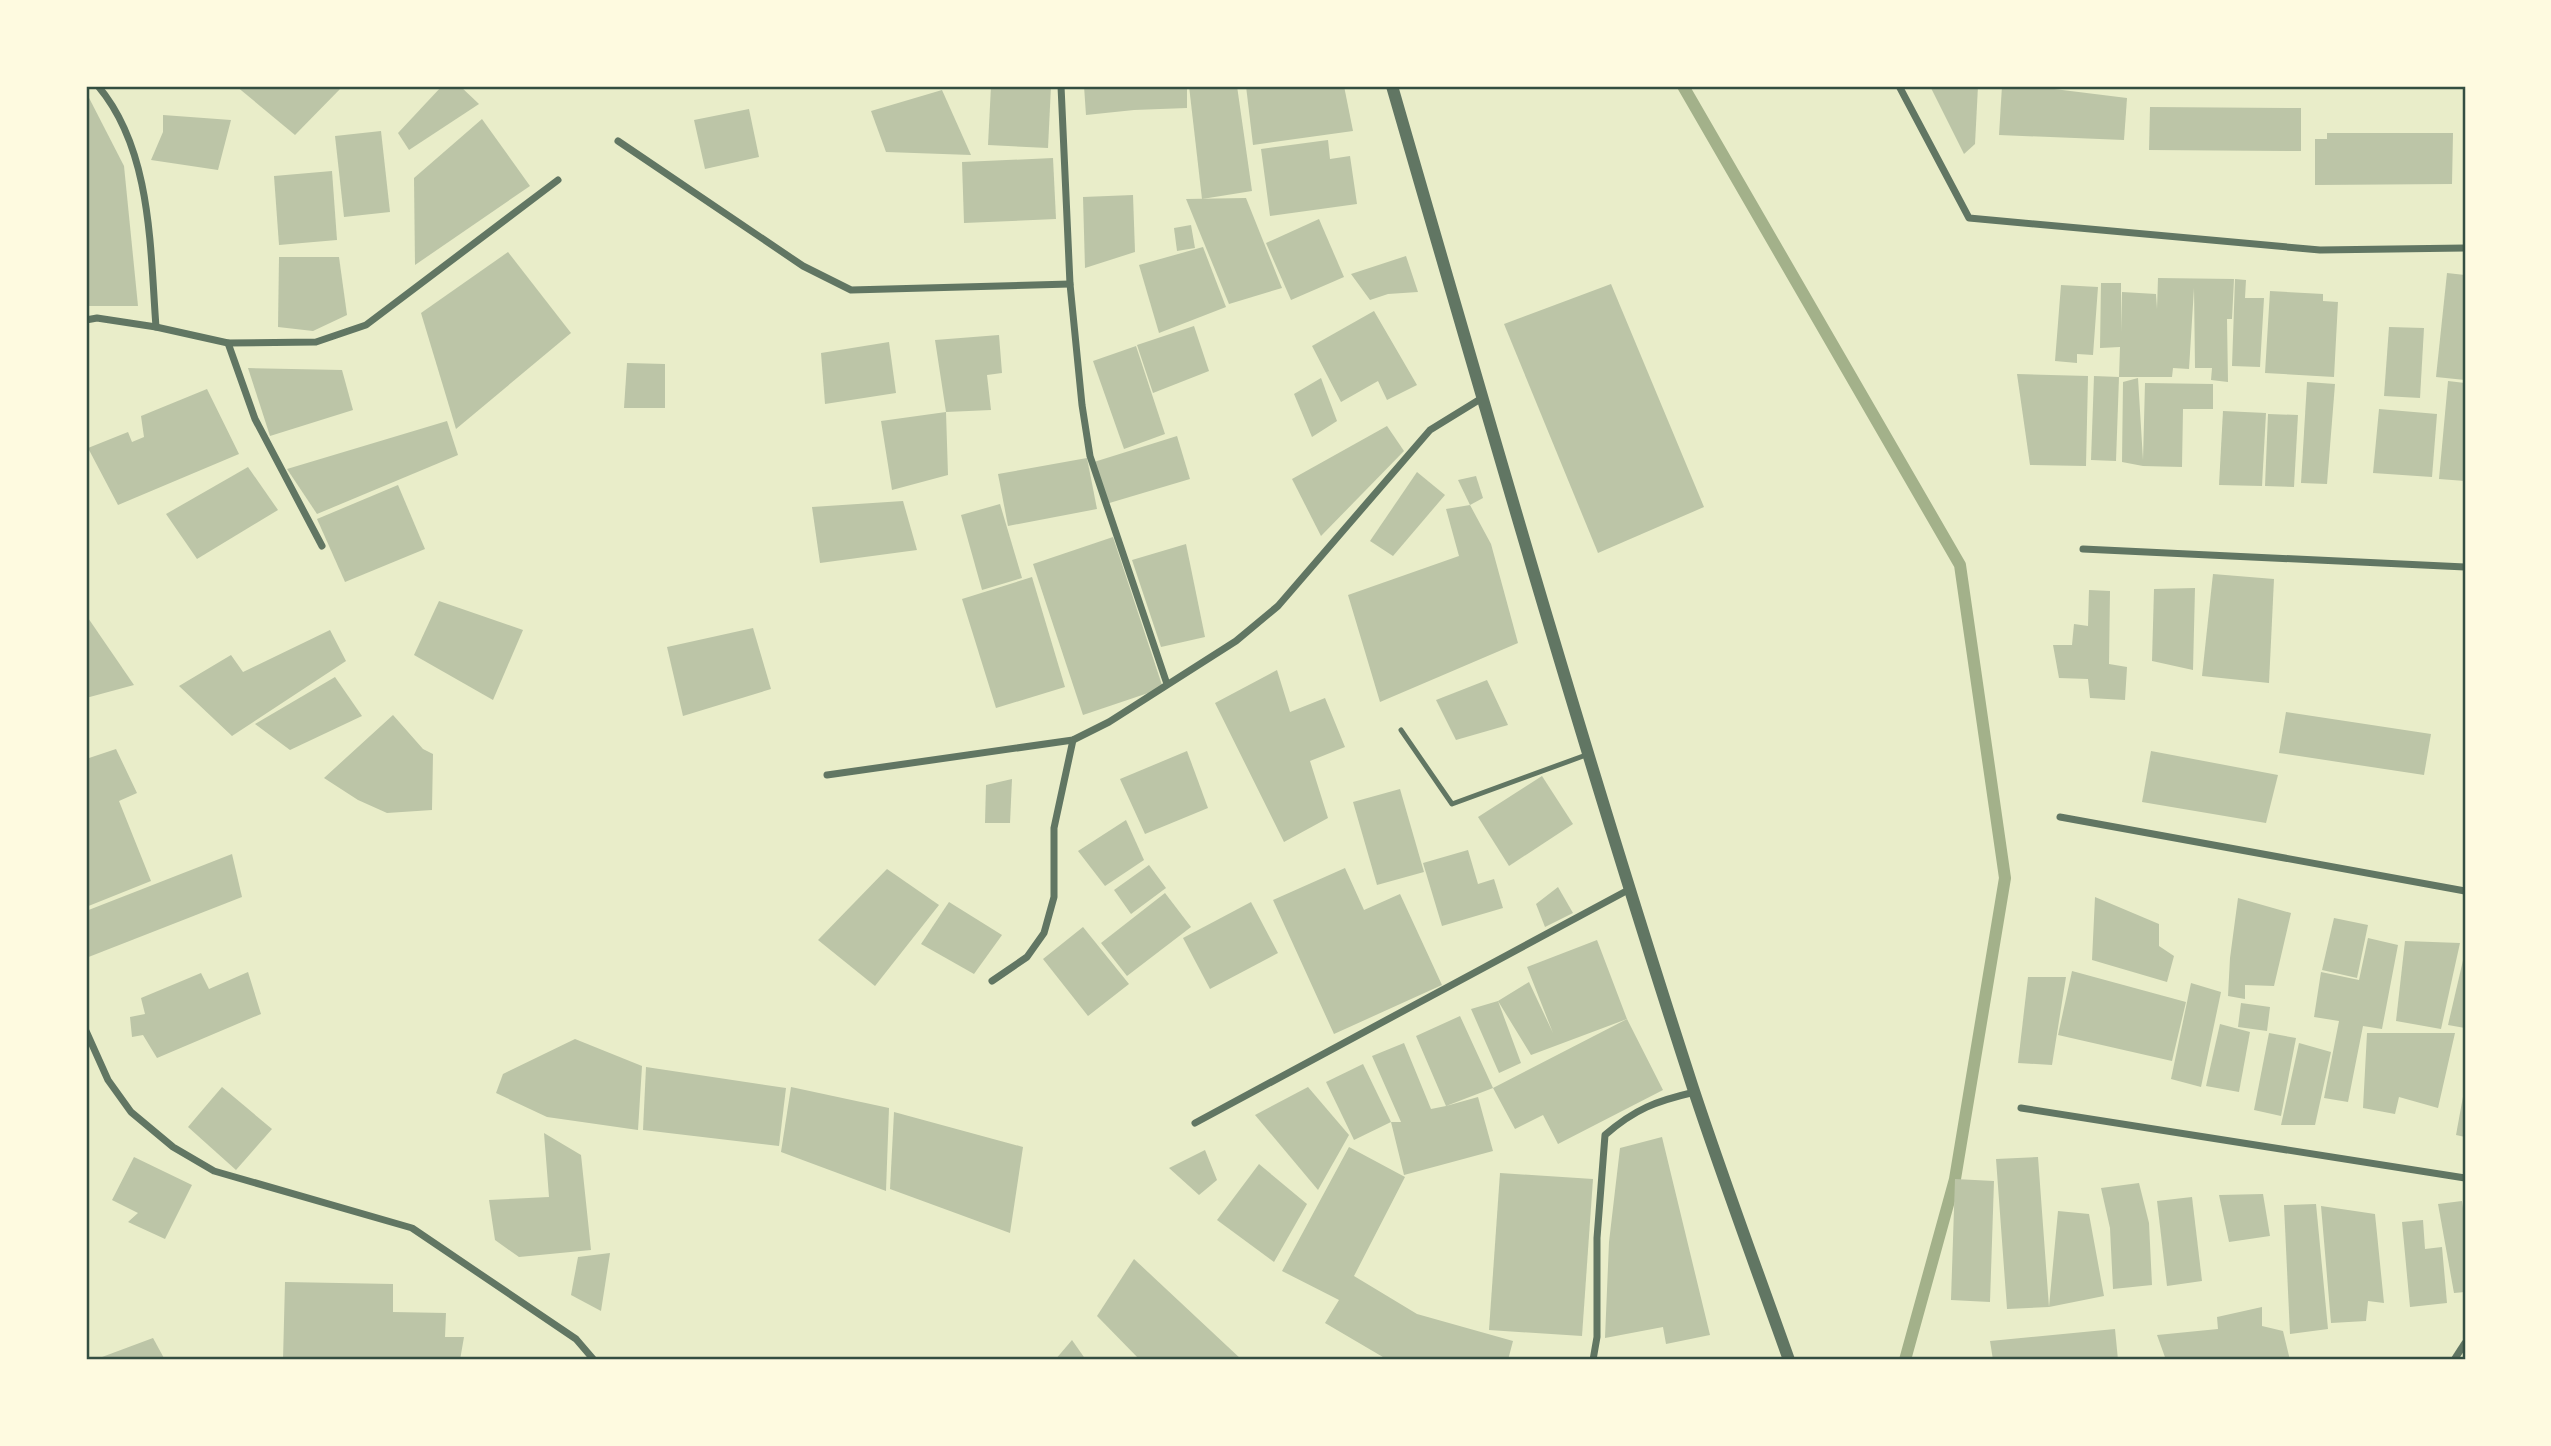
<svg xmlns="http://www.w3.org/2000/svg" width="2551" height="1446" font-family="'Noto Sans',sans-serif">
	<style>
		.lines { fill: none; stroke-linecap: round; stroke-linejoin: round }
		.stream { stroke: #a3b18a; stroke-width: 12 }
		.building { fill: #bcc5a7 }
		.service { stroke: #617663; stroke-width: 5 }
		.minor { stroke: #617663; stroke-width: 7 }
		.tertiary { stroke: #617663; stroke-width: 12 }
		.neatline { fill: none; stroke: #344e41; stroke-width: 2.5 }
	</style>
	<rect width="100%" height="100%" fill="#e9edc9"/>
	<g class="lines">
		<polyline class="stream" points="1683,86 1960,565 2005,878 1955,1179 1905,1360"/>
	</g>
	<g class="building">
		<polygon points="236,86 343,86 295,135"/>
		<polygon points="442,86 460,86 479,104 409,150 398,133"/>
		<polygon points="991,86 1051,86 1048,148 988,145"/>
		<polygon points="1084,86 1187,86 1187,108 1134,110 1086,115"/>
		<polygon points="1189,86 1237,86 1252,191 1202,199"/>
		<polygon points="1246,86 1344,86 1353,131 1253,145"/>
		<polygon points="1930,86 1978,86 1975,144 1964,154"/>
		<polygon points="2002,86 2030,86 2127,98 2124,140 1999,135"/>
		<polygon points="942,90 971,155 886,152 871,111"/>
		<polygon points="86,92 124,166 138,306 86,306"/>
		<polygon points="2150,107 2301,108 2301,151 2149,150"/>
		<polygon points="749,109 759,157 705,169 694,120"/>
		<polygon points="163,115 231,120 218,170 151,160 163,132"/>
		<polygon points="482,119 530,186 415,265 414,178"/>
		<polygon points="381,131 390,212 344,217 335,136"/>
		<polygon points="2327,133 2453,133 2452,184 2315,185 2315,139 2327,139"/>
		<polygon points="1328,140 1330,159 1350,156 1357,204 1270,216 1261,149"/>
		<polygon points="1053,158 1056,219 964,223 962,162"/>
		<polygon points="332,171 337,240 279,245 274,176"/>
		<polygon points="1133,195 1135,252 1085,268 1083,197"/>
		<polygon points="1246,198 1282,288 1229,304 1186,199"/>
		<polygon points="1319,219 1344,277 1291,300 1266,243"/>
		<polygon points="1191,225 1195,248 1177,251 1174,228"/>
		<polygon points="1203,247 1226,307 1159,333 1139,265"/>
		<polygon points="508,252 571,333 456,429 421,313"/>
		<polygon points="1406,256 1418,292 1388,294 1370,300 1351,274"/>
		<polygon points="279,257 339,257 347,315 313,331 278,327"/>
		<polygon points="2447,273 2465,275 2465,380 2436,377"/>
		<polygon points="2158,278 2234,279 2232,319 2227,319 2228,382 2211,380 2212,368 2195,368 2194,288 2189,369 2173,368 2172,377 2119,377 2120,347 2100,348 2101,283 2121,283 2121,332 2122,292 2156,294 2157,309"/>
		<polygon points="2235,279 2246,280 2245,298 2264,298 2260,367 2232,366"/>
		<polygon points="1611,284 1704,507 1598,553 1504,324"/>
		<polygon points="2061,285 2098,287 2093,355 2077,354 2077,363 2055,361"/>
		<polygon points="2270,291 2323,294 2323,301 2338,302 2334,377 2265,373"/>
		<polygon points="1374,311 1417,385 1387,400 1378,381 1341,402 1312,346"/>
		<polygon points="1194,326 1209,371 1153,393 1137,345"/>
		<polygon points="2389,327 2424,328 2420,398 2384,396"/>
		<polygon points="999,335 1002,373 987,375 991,410 946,412 948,475 892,490 881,421 946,412 935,340"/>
		<polygon points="889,342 896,393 825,404 821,353"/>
		<polygon points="1136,346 1165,434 1124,449 1093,361"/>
		<polygon points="627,363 665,364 665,408 624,408"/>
		<polygon points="248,368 342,370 353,410 270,436"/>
		<polygon points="2017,374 2088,376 2086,466 2030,465"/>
		<polygon points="2094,376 2119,377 2116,461 2091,460"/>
		<polygon points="1321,378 1337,421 1312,437 1294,394"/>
		<polygon points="2138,378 2143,460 2145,383 2213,384 2213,409 2183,409 2182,467 2143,466 2122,462 2123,382"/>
		<polygon points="2448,381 2465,383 2465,481 2439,479"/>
		<polygon points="2307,382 2335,384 2327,484 2301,483"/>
		<polygon points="207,389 239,454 118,505 88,448 128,432 132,442 144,437 141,416"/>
		<polygon points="2379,409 2437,414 2432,477 2373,473"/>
		<polygon points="2223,411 2266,413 2262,486 2219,485"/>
		<polygon points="2268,414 2298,415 2294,487 2265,486"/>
		<polygon points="447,421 458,455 317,514 287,469"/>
		<polygon points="1387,426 1404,451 1321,536 1292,479"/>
		<polygon points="1177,436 1190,479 1106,504 1094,462"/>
		<polygon points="1087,458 1097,509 1008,526 998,474"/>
		<polygon points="248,467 278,510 197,559 166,514"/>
		<polygon points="1417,472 1445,495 1393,556 1370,541"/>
		<polygon points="1476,476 1483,498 1470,505 1458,480"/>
		<polygon points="398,485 425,549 345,582 317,519"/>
		<polygon points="903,501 917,550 820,563 812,507"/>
		<polygon points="1000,504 1022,578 982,590 961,515"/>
		<polygon points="1470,505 1491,544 1518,643 1380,702 1348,595 1459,556 1446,509"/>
		<polygon points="1113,537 1163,688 1083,715 1033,564"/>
		<polygon points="1186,544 1205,637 1161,647 1132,560"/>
		<polygon points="2213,574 2274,579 2269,683 2202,676"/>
		<polygon points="1032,577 1065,687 996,708 962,599"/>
		<polygon points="2195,588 2193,670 2152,661 2154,589"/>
		<polygon points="2089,590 2110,591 2109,664 2127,667 2125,700 2090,698 2088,679 2059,678 2053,645 2072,645 2074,624 2088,626"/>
		<polygon points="439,601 523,630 493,700 414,655"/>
		<polygon points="86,615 134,685 86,698"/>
		<polygon points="753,628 771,689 683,716 667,647"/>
		<polygon points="330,630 346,661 232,736 179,686 231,655 243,672"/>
		<polygon points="1277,670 1290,712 1325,698 1345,747 1310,761 1328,818 1284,842 1215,703"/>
		<polygon points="335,677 362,716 290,750 255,724"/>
		<polygon points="1487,680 1508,725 1456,740 1436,700"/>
		<polygon points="2286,712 2431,734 2424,775 2279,753"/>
		<polygon points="393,715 423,749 433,754 432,810 387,813 358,800 324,778"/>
		<polygon points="116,749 137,793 119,801 151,881 86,907 86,759"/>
		<polygon points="1187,751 1208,808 1145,834 1120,779"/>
		<polygon points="2151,751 2278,775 2266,823 2142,802"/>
		<polygon points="1542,776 1573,824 1509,866 1478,817"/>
		<polygon points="1012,779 1010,823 985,823 986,785"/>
		<polygon points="1400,789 1424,872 1377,885 1353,802"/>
		<polygon points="1126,820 1144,860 1105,886 1078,851"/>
		<polygon points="1468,850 1478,884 1494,879 1503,908 1442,926 1423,863"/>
		<polygon points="232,854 242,897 86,958 86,911"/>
		<polygon points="1149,865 1166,888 1131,914 1114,890"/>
		<polygon points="1345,868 1364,910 1400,894 1442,985 1334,1034 1273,900"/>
		<polygon points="887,869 939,905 875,986 818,940"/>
		<polygon points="1558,887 1573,913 1545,927 1536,904"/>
		<polygon points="1165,893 1191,927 1127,976 1101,943"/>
		<polygon points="2095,897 2159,924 2159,946 2174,956 2167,982 2092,960"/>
		<polygon points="2238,898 2291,913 2274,986 2245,985 2245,999 2228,996 2230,958"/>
		<polygon points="949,902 1002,935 974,974 921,944"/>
		<polygon points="1251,902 1278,953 1210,989 1183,938"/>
		<polygon points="2334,918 2368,925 2357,978 2322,970"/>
		<polygon points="1083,927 1129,984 1088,1016 1043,959"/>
		<polygon points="2368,938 2398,945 2382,1029 2363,1026 2348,1102 2324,1098 2339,1021 2314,1017 2321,972 2359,980"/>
		<polygon points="1597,940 1627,1019 1531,1055 1498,1001 1521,1063 1499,1073 1471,1009 1498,1001 1529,982 1553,1033 1527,967"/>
		<polygon points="2405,941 2460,943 2441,1029 2396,1021"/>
		<polygon points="2464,956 2465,956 2465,1028 2448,1025"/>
		<polygon points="2072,971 2186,1002 2172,1061 2058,1035"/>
		<polygon points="248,972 261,1014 157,1058 143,1035 132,1037 130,1017 145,1014 141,998 201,973 209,989"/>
		<polygon points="2028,977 2066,977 2052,1065 2018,1063"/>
		<polygon points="2191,983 2221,992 2201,1087 2171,1079"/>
		<polygon points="2241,1003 2270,1007 2267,1031 2238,1027"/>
		<polygon points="1460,1016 1493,1088 1446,1106 1478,1097 1493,1151 1404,1175 1391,1122 1401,1122 1372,1056 1404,1043 1431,1109 1446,1106 1416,1036"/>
		<polygon points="1627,1019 1663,1090 1558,1144 1543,1115 1515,1129 1493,1088"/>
		<polygon points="2220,1024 2250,1032 2239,1092 2206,1086"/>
		<polygon points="2269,1033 2296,1038 2281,1116 2254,1110"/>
		<polygon points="2367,1033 2455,1033 2438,1108 2399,1097 2395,1114 2363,1108"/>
		<polygon points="575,1039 642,1066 638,1130 547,1117 496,1093 503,1074"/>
		<polygon points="2299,1043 2331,1052 2315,1125 2281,1125"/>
		<polygon points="1363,1064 1391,1122 1354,1140 1326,1082"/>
		<polygon points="646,1067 786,1088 779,1146 643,1130"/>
		<polygon points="222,1087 272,1129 236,1170 188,1127"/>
		<polygon points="791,1087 889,1108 886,1191 781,1152"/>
		<polygon points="1308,1087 1349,1135 1318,1190 1255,1115"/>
		<polygon points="2464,1091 2465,1091 2465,1137 2456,1135"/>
		<polygon points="894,1112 1023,1147 1010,1233 890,1189"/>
		<polygon points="544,1133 581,1155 591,1250 519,1257 495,1240 489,1200 549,1197"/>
		<polygon points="1662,1137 1710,1335 1666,1344 1663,1327 1605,1338 1609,1242 1620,1148"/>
		<polygon points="1349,1147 1405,1177 1354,1276 1417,1314 1513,1341 1508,1360 1388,1360 1325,1323 1339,1300 1282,1271"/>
		<polygon points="1205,1150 1217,1180 1199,1195 1169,1168"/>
		<polygon points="134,1157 192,1185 165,1239 128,1222 138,1213 112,1200"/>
		<polygon points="2038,1157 2049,1307 2058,1211 2089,1214 2104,1296 2049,1307 2007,1309 1996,1159"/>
		<polygon points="1259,1164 1307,1204 1274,1262 1217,1220"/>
		<polygon points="1500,1173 1593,1179 1582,1336 1489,1330"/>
		<polygon points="1955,1179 1994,1181 1990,1302 1951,1300"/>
		<polygon points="2139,1183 2149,1223 2152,1285 2113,1289 2110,1228 2101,1188"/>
		<polygon points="2263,1194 2270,1236 2229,1242 2219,1195"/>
		<polygon points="2192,1197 2202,1281 2167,1286 2157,1201"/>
		<polygon points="2462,1201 2465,1221 2465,1292 2454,1293 2438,1204"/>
		<polygon points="2316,1204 2328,1329 2290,1334 2284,1205"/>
		<polygon points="2321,1206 2375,1214 2384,1303 2368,1301 2366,1321 2331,1323"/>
		<polygon points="2423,1220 2425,1249 2442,1247 2447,1303 2410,1307 2402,1222"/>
		<polygon points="610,1253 601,1311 571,1295 578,1257"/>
		<polygon points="1134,1259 1242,1360 1140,1360 1097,1316"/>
		<polygon points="285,1282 393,1284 393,1312 446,1313 445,1337 464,1337 460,1360 283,1360"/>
		<polygon points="2262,1307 2262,1326 2283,1331 2290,1360 2166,1360 2157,1335 2218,1329 2217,1317"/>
		<polygon points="2115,1329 2118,1360 1993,1360 1990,1341"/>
		<polygon points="153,1338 165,1360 104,1360 102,1357"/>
		<polygon points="1072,1340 1086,1360 1055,1360"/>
	</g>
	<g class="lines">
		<polyline class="service" points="1401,730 1452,804 1586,755"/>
		<g class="minor">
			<path d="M 98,86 C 152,150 150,248 156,327"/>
			<polyline points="1061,86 1070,284 1082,405 1090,456 1167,684"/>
			<polyline points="1899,86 1969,218 2320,250 2465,248"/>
			<polyline points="618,141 803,266 851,290 1070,284"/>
			<polyline points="86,320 97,318 156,327 228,343 316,342 366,325 558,180"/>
			<polyline points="228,343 255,419 322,546"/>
			<polyline points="2083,549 2465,567"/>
			<polyline points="827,775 1073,740 1109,722 1236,641 1278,606 1430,430 1482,398"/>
			<polyline points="2060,817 2465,891"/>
			<polyline points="992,981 1027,957 1044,933 1054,897 1054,828 1073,740"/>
			<polyline points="86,1031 108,1080 131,1112 173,1147 214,1171 412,1228 576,1339 594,1360"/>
			<polyline points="2021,1108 2465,1178"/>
			<polyline points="1195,1123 1630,889"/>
			<path d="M 1593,1360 L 1597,1337 L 1597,1238 L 1605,1135 C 1635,1109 1656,1101 1695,1092"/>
			<polyline points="2454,1360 2465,1343"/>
		</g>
		<path class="tertiary" d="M 1392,86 C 1489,421 1585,756 1693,1088 C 1723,1179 1757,1270 1789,1360"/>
	</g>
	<rect width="2551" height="1446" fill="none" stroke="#fefae0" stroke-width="175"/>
	<rect x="88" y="88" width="2376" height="1270" class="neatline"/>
</svg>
